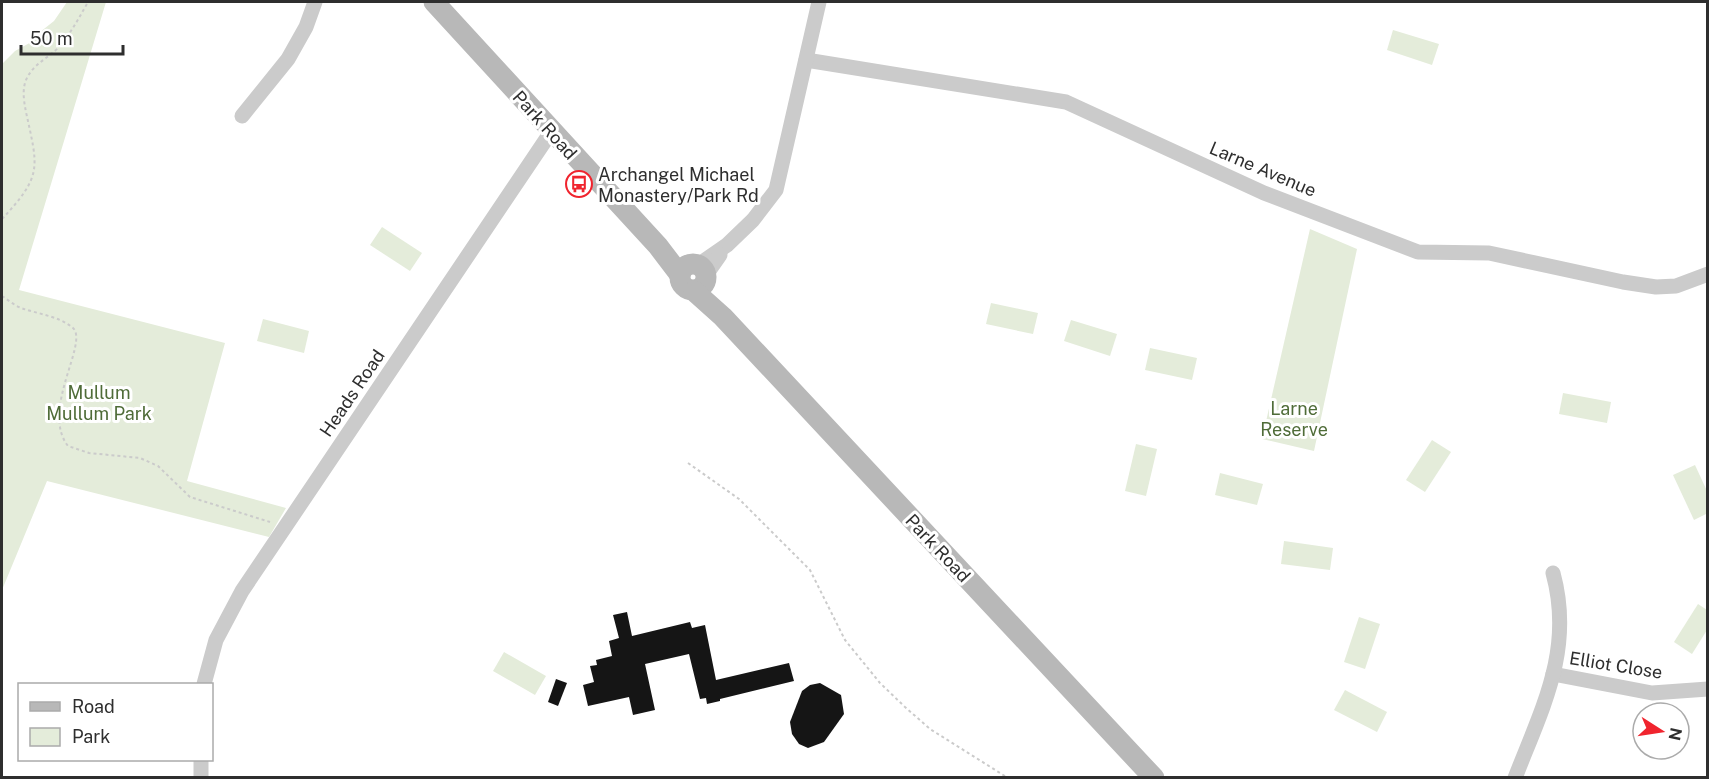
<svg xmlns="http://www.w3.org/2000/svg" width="1709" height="779" font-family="'Public Sans',sans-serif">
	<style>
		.green { fill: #e4ecda }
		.building { fill: #151515 }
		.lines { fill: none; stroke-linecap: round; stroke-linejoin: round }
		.path { stroke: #cbcbcb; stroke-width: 2; stroke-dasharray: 3 3; stroke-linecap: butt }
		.street { stroke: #cbcbcb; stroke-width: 15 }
		.secondary { stroke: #b8b8b8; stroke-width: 21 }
		.labels { text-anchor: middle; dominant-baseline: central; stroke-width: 6; stroke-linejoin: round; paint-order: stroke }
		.street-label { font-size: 18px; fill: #2e2e2e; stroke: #fff }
		.poi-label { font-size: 18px; fill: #2e2e2e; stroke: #fff; text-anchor: start }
		.park-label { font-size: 18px; fill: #4f6c38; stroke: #fff }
	</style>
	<rect width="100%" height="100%" fill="#fff"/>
	<g class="green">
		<polygon points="67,2 106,2 19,290 225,343 187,481 286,508 269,537 47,481 2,590 2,64 15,51 35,40 35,36 54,21"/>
		<polygon points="1393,30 1439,44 1432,65 1387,50"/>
		<polygon points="382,227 422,253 410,271 370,245"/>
		<polygon points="1310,229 1357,249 1314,451 1262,439"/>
		<polygon points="991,303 1038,313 1033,334 986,324"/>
		<polygon points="263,319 309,331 304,353 257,341"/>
		<polygon points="1071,320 1117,334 1110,356 1064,341"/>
		<polygon points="1150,348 1197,358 1192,380 1145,370"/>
		<polygon points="1563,393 1611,402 1607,423 1559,414"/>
		<polygon points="1432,440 1451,452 1425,492 1406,480"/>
		<polygon points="1136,444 1157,449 1146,496 1125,491"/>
		<polygon points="1695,465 1707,491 1708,513 1694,520 1673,475"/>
		<polygon points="1220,473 1263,484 1257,505 1215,495"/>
		<polygon points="1284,541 1333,548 1330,570 1281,564"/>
		<polygon points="1698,604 1707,610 1707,630 1692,654 1674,642"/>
		<polygon points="1359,617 1380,624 1365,669 1344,662"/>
		<polygon points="504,652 546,676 535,695 493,671"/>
		<polygon points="1345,690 1387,712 1377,732 1334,710"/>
	</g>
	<g class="building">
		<polygon points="627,612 632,636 690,622 692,628 705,625 716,680 789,663 794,681 720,699 720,701 707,704 706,698 700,699 689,654 645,664 655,710 633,715 629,697 588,706 583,685 594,682 590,666 597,665 596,660 612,656 609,641 619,638 613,615"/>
		<polygon points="556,679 567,683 558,706 548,702"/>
		<polygon points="820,683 841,695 844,714 824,742 808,748 799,744 792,734 790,722 802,691 810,685"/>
	</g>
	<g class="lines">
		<g class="path">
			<path d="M 2,219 C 43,175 38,168 26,112 C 24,102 22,90 26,80 C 33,64 47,59 58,48 C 71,33 79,18 88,2"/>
			<path d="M 2,296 C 8,300 14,305 21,308 C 38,314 59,316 73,328 C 89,343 40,410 68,446 L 89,453 L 140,458 L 158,466 L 190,497 L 270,522"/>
			<polyline points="688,463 739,499 810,570 845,640 880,683 905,707 930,729 1008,778"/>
		</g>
		<g class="street">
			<polyline points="806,60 1066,102 1264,193 1418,252 1489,253 1623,282 1656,287 1676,286 1708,274"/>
			<polyline points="242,116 288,59 306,27 315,2"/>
			<polyline points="698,265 727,245 753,220 776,190 819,2"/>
			<polyline points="706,275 720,255"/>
			<polyline points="1553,674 1652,693 1708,689"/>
			<polyline points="204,684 216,640 242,591 551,132"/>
			<polyline points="201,760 201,778"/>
			<path d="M 1515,778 C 1542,708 1574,650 1553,573"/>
		</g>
		<g class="secondary">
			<polyline points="434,2 658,246 680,275"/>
			<circle cx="693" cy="277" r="13"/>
			<polyline points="694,291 723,317 1154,778"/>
		</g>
	</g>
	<defs>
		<symbol id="bus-ring" viewBox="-11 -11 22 22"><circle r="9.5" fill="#fff" stroke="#f0242e" stroke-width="1.5"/><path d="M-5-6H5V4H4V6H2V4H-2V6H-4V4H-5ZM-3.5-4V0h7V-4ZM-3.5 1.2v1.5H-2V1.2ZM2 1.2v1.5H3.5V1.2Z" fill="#f0242e"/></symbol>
	</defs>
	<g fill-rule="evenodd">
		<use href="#bus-ring" x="564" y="169" width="30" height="30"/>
	</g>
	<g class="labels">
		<g class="street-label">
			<text transform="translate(545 125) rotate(48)">Park Road</text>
			<text transform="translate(1263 169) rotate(23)">Larne Avenue</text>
			<text transform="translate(352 393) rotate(-56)">Heads Road</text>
			<text transform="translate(938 548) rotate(47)">Park Road</text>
			<text transform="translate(1616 665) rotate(9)">Elliot Close</text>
		</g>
		<g class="poi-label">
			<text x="598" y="174">Archangel Michael<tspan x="598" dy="21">Monastery/Park Rd</tspan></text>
		</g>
		<g class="park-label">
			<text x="99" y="392">Mullum<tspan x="99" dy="21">Mullum Park</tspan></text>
			<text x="1294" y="408">Larne<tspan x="1294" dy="21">Reserve</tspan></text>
		</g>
	</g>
	<rect width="1709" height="779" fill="none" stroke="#2e2e2e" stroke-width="6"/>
	<rect x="18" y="683" width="195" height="78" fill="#ffffff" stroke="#ababab" stroke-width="1.5"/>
	<rect x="30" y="702" width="30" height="9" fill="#b8b8b8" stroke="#ababab" stroke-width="1.5"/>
	<text x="72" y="713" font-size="18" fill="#2e2e2e">Road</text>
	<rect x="30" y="728" width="30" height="18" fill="#e4ecda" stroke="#ababab" stroke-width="1.5"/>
	<text x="72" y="743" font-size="18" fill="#2e2e2e">Park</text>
	<g transform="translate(1661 731) rotate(102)"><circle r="28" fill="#ffffff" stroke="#ababab" stroke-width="1.5"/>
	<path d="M0-4.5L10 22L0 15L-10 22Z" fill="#f0242e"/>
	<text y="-9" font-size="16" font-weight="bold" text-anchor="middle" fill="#2e2e2e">N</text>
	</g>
	<path d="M21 45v9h102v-9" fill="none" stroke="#2e2e2e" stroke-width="3"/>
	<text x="30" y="45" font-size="18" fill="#2e2e2e" stroke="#ffffff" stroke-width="4.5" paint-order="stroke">50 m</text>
</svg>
